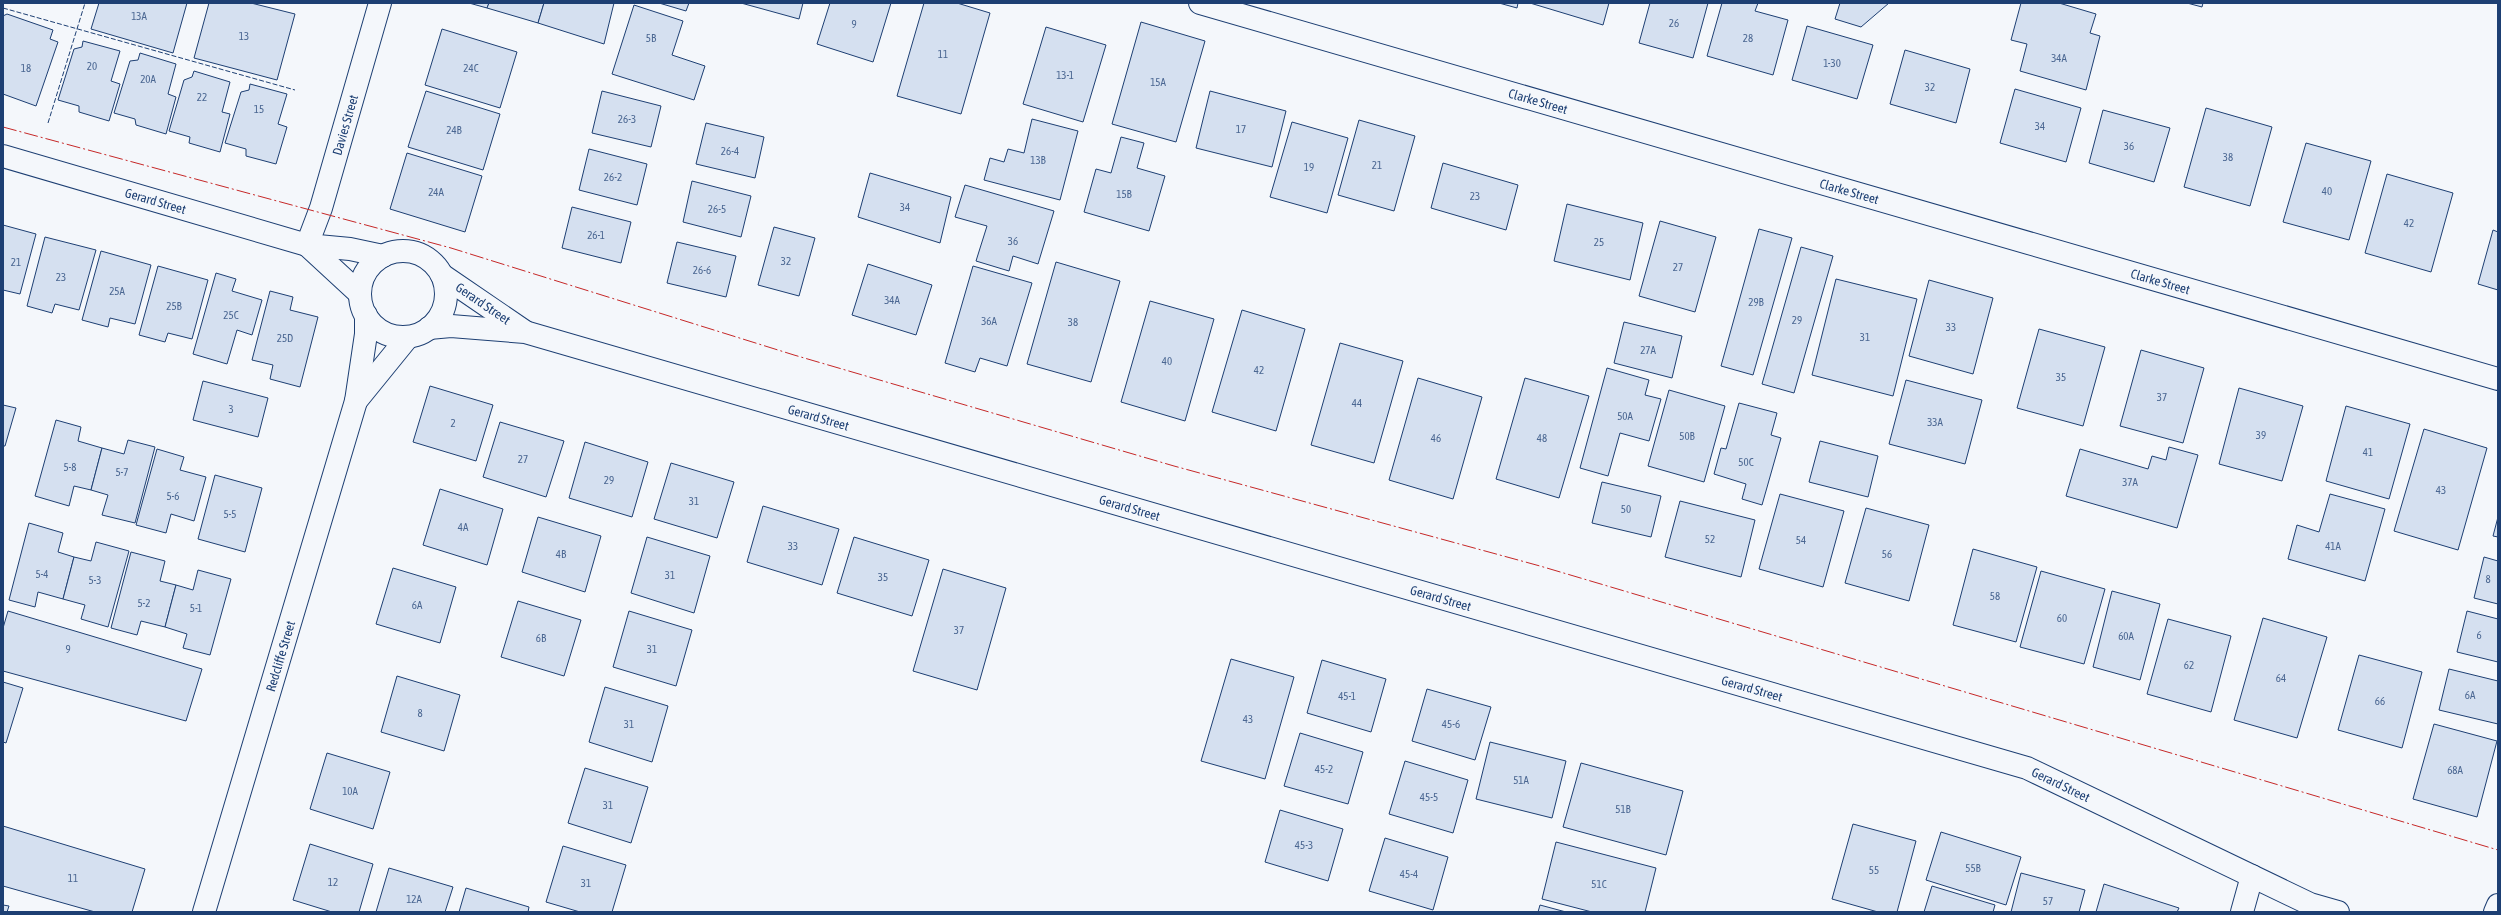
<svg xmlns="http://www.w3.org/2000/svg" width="2501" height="915" font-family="'Asap Condensed',sans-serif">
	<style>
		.building { fill: #d5e0f0; stroke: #1d3f73 }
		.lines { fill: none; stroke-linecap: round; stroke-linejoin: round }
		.minor-casing { stroke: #1d3f73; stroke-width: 24 }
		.minor { stroke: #f4f7fb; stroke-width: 22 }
		.fence { stroke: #1d3f73; stroke-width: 1; stroke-dasharray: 5 2; stroke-linecap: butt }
		.power { stroke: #c62828; stroke-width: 1; stroke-dasharray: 14 3 2 3; stroke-linecap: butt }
		.labels { text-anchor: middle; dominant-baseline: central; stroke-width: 3; stroke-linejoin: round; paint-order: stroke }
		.number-label { font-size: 11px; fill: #4b6792 }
		.street-label { font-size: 13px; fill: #1d3f73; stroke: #f4f7fb }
	</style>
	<rect width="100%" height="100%" fill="#f4f7fb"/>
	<g class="building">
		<polygon points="99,3 187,3 173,53 91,29"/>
		<polygon points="209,3 251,3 295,14 277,80 194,58"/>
		<polygon points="469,3 489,3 487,8"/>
		<polygon points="489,3 544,3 538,23 487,8"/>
		<polygon points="544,3 614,3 604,44 538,23"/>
		<polygon points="659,3 689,3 686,11"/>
		<polygon points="741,3 803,3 799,19"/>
		<polygon points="830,3 891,3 873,62 817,44"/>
		<polygon points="924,3 957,3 990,13 961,114 897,96"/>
		<polygon points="1499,3 1518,3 1517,8"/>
		<polygon points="1530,3 1609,3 1603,25"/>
		<polygon points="1650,3 1708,3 1693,58 1639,43"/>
		<polygon points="1722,3 1758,3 1755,11 1788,20 1773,75 1707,56"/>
		<polygon points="1840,3 1889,3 1861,27 1835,19"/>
		<polygon points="2021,3 2059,3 2096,14 2090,33 2100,36 2086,90 2020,71 2027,44 2011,40"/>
		<polygon points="2187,3 2203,3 2202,7"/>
		<polygon points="634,5 683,21 672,55 705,66 694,100 612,74"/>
		<polygon points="7,14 53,30 50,39 58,42 36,106 3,94 3,16"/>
		<polygon points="1141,22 1205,41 1176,142 1112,124"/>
		<polygon points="1807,26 1873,45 1857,99 1792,80"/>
		<polygon points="1046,27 1106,45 1083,122 1023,104"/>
		<polygon points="442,29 517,52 500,108 425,85"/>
		<polygon points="83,41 120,51 111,81 120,84 109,121 79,112 79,106 58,100 74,49 82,47"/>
		<polygon points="1905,50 1970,69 1956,123 1890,104"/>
		<polygon points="140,53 176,64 168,94 176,97 166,134 136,125 135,119 114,113 130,61 138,60"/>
		<polygon points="194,71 230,82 222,112 230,114 220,152 189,143 190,137 169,131 184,80 192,77"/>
		<polygon points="250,84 287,94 278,124 287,127 276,164 246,156 246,149 225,143 241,92 249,90"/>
		<polygon points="2015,89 2081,108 2066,162 2000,143"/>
		<polygon points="426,91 500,114 483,170 408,147"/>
		<polygon points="602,91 661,106 651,147 592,133"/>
		<polygon points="1210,91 1286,111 1272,167 1196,148"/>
		<polygon points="2206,108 2272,127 2250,206 2184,187"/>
		<polygon points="2103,110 2170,128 2154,182 2089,163"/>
		<polygon points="1032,119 1078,131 1060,200 984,180 990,158 1004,162 1008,149 1024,153"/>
		<polygon points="1359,120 1415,136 1394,211 1338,195"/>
		<polygon points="1292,122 1348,138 1327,213 1270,197"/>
		<polygon points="706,123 764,137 755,178 696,164"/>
		<polygon points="1121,137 1144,143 1137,168 1165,176 1149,231 1084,212 1096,169 1111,173"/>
		<polygon points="2306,143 2371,161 2349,240 2283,222"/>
		<polygon points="589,149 647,164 637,205 579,190"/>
		<polygon points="407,153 482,176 465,232 390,209"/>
		<polygon points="1443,163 1518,185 1506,230 1431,208"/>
		<polygon points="870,173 951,197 940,243 858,217"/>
		<polygon points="2387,174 2453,193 2431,272 2365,253"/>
		<polygon points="692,181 751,196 741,237 683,222"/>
		<polygon points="965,185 1054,211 1038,264 1013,256 1009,271 976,261 987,226 955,217"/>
		<polygon points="1567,204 1643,223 1630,280 1554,261"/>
		<polygon points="572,207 631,222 621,263 562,248"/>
		<polygon points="1660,221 1716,237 1695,312 1639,296"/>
		<polygon points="3,225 36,234 20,294 3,290"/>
		<polygon points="774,227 815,238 799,296 758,285"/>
		<polygon points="1759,229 1792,238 1753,375 1721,366"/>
		<polygon points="2493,230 2498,232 2498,290 2478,284"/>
		<polygon points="45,237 96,250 79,310 55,304 52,313 27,306"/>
		<polygon points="677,242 736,256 726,297 667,283"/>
		<polygon points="1801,247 1833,256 1794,393 1762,384"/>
		<polygon points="101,251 151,265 135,324 110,318 108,327 82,320"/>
		<polygon points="1056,262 1120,281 1091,382 1027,364"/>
		<polygon points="868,264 932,285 916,335 852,315"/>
		<polygon points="158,266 208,280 192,339 168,333 165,342 139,335"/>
		<polygon points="973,266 1032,283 1007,366 980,358 975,372 945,363"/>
		<polygon points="216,273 236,279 232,291 262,300 252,335 237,330 227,364 193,354"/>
		<polygon points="1836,279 1917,299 1893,396 1812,375"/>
		<polygon points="1929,280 1993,298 1973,374 1909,356"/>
		<polygon points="270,291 293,297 290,310 318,317 300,387 270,379 273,365 252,360"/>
		<polygon points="1150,301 1214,319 1185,421 1121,402"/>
		<polygon points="1242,310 1305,329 1276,431 1212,412"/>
		<polygon points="1624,322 1682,336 1672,378 1614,363"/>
		<polygon points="2039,329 2105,347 2083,426 2017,408"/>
		<polygon points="1340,343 1403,361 1374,463 1311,445"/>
		<polygon points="2141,350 2204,368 2183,443 2120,426"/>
		<polygon points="1607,368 1649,380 1645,395 1661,399 1649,441 1620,433 1608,476 1580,468"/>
		<polygon points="1418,378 1482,397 1453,499 1389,480"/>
		<polygon points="1525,378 1589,396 1559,498 1496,479"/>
		<polygon points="1906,380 1982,400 1965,464 1889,444"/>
		<polygon points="203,381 268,398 258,437 193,420"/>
		<polygon points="430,386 493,405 476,461 413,442"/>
		<polygon points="2239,388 2303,406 2282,481 2219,464"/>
		<polygon points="1669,390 1725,406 1704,482 1648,466"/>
		<polygon points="1739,403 1777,413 1771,435 1781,438 1762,505 1742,499 1746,484 1714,474 1721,448 1726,449"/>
		<polygon points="3,405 16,408 5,446 3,446"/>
		<polygon points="2346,406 2410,424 2389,499 2326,481"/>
		<polygon points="56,420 81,427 78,441 102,448 91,490 74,486 69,506 35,496"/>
		<polygon points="500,422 564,441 546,497 483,477"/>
		<polygon points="2424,429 2487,448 2458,550 2394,531"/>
		<polygon points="128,440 155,447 135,523 102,515 108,495 91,490 102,448 124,454"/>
		<polygon points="1820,441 1878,456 1868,497 1809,482"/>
		<polygon points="585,442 648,462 632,517 569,498"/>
		<polygon points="2169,447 2198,455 2177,528 2066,496 2080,449 2148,469 2152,456 2166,460"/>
		<polygon points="157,449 184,457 180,470 206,477 194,521 171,514 166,533 136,525"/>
		<polygon points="671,463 734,482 717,538 654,519"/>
		<polygon points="215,475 262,488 245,552 198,539"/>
		<polygon points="1602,482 1661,496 1651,537 1592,523"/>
		<polygon points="440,489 503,509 487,565 423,545"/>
		<polygon points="1780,494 1844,511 1823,587 1759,569"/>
		<polygon points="2330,494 2385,509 2365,581 2288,559 2297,525 2319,532"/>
		<polygon points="1680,501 1755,520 1741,577 1665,557"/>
		<polygon points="763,506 839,529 822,585 747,562"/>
		<polygon points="1866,508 1929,525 1909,601 1845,583"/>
		<polygon points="538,517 601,536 585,592 522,572"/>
		<polygon points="2498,517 2498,537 2493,536"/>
		<polygon points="29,523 63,533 58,552 74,557 63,599 38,592 35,607 9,600"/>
		<polygon points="647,537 710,556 694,613 631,593"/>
		<polygon points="854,537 929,560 912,616 837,593"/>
		<polygon points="96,542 129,551 108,627 81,619 85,605 63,599 74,557 91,561"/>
		<polygon points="1973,549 2037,567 2016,642 1953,625"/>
		<polygon points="131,552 165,561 160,581 176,585 165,627 141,621 137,635 111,628"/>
		<polygon points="2484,557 2498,561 2498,604 2474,598"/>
		<polygon points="393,568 456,587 440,643 376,624"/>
		<polygon points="943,569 1006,588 977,690 913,671"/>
		<polygon points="198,570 231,579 210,655 183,648 187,634 165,627 176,585 193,590"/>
		<polygon points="2041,571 2105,589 2084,664 2020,647"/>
		<polygon points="2112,591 2160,604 2140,680 2093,667"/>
		<polygon points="518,601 581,620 564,676 501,657"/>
		<polygon points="8,611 202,669 186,721 3,671 3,628"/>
		<polygon points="629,611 692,630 676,686 613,667"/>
		<polygon points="2467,611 2498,619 2498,662 2457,652"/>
		<polygon points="2263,618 2327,637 2297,738 2234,720"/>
		<polygon points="2168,619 2231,636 2211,712 2147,694"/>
		<polygon points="2359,655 2422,672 2402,748 2338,730"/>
		<polygon points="1231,659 1294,677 1265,779 1201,761"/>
		<polygon points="1322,660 1386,679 1371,732 1307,713"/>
		<polygon points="2449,669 2498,681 2498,724 2439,710"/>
		<polygon points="397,676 460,695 444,751 381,732"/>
		<polygon points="3,682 23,688 6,743 3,742"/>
		<polygon points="605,687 668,706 652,762 589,742"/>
		<polygon points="1427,689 1491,707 1475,760 1412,741"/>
		<polygon points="2434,724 2497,741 2477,817 2413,799"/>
		<polygon points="1300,733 1363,752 1348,804 1284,786"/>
		<polygon points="1490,742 1566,761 1552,818 1476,799"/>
		<polygon points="327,753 390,772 373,829 310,809"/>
		<polygon points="1405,761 1468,780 1453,833 1389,814"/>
		<polygon points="1581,763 1683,791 1666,855 1563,827"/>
		<polygon points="585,768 648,787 631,843 568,823"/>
		<polygon points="1280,810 1343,829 1328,881 1265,862"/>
		<polygon points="1853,824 1916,841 1897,912 1878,912 1832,899"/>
		<polygon points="3,826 145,869 132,912 95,912 3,886"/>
		<polygon points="1941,832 2021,857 2006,905 1926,880"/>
		<polygon points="1385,838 1448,857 1433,910 1369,891"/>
		<polygon points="1556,842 1656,868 1645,912 1592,912 1542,899"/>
		<polygon points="310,844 373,864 359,912 332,912 293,900"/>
		<polygon points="563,846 626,865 612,912 580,912 546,902"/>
		<polygon points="389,868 453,887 445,912 376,912"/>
		<polygon points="2021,873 2085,890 2079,912 2011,912"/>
		<polygon points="2104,884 2179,908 2177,912 2096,912"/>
		<polygon points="1932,886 1995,905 1993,912 1924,912"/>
		<polygon points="466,888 529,907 528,912 459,912"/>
		<polygon points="3,905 9,906 7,912 3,912"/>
		<polygon points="1540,905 1566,912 1538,912"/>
	</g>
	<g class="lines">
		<defs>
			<g id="minor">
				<path id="s1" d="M 1200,3 L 2498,379"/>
				<path id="s2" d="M 3,156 L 307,245 L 350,249 L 383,256"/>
				<path id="s3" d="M 307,245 L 321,208 L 380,3"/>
				<polyline points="307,245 360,294"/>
				<circle cx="403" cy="294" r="43"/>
				<path id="s4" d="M 442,275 L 524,331"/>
				<path id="s5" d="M 429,328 L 451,326 L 525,332 L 2027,768 L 2310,904 L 2338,912"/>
				<polyline points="356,401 408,337"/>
				<path id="s6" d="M 204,912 L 356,401 L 366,334 L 366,315"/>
				<polyline points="2242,912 2252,876"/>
				<polyline points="2495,912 2498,905"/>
			</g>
		</defs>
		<use href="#minor" class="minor-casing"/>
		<use href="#minor" class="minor"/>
		<g class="fence">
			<polyline points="3,8 295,90"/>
			<polyline points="48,123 85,3"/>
		</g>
		<polyline class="power" points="3,127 451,248 794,355 1174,466 1540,566 2498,850"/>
	</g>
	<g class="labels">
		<g class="number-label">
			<text x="139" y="16">13A</text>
			<text x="1674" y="23">26</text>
			<text x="854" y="24">9</text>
			<text x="244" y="36">13</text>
			<text x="651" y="38">5B</text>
			<text x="1748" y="38">28</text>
			<text x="943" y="54">11</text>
			<text x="2059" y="58">34A</text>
			<text x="1832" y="63">1-30</text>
			<text x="92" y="66">20</text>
			<text x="26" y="68">18</text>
			<text x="471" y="68">24C</text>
			<text x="1065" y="75">13-1</text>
			<text x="148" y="79">20A</text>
			<text x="1158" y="82">15A</text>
			<text x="1930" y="87">32</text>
			<text x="202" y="97">22</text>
			<text x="259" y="109">15</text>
			<text x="627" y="119">26-3</text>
			<text x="2040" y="126">34</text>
			<text x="1241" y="129">17</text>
			<text x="454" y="130">24B</text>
			<text x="2129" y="146">36</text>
			<text x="730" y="151">26-4</text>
			<text x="2228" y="157">38</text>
			<text x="1038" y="160">13B</text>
			<text x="1377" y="165">21</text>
			<text x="1309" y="167">19</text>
			<text x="613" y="177">26-2</text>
			<text x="2327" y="191">40</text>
			<text x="436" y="192">24A</text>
			<text x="1124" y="194">15B</text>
			<text x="1475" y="196">23</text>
			<text x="905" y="207">34</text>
			<text x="717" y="209">26-5</text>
			<text x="2409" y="223">42</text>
			<text x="596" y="235">26-1</text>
			<text x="1013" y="241">36</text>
			<text x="1599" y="242">25</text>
			<text x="786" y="261">32</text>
			<text x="16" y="262">21</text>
			<text x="1678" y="267">27</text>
			<text x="702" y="270">26-6</text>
			<text x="61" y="277">23</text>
			<text x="117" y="291">25A</text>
			<text x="892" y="300">34A</text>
			<text x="1756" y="302">29B</text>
			<text x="174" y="306">25B</text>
			<text x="231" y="315">25C</text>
			<text x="1797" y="320">29</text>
			<text x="989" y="321">36A</text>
			<text x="1073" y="322">38</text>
			<text x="1951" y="327">33</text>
			<text x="1865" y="337">31</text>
			<text x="285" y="338">25D</text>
			<text x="1648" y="350">27A</text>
			<text x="1167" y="361">40</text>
			<text x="1259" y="370">42</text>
			<text x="2061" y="377">35</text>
			<text x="2162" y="397">37</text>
			<text x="1357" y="403">44</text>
			<text x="231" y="409">3</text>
			<text x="1625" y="416">50A</text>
			<text x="1935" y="422">33A</text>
			<text x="453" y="423">2</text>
			<text x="2261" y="435">39</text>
			<text x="1687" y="436">50B</text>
			<text x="1436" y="438">46</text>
			<text x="1542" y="438">48</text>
			<text x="2368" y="452">41</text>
			<text x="523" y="459">27</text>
			<text x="1746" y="462">50C</text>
			<text x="70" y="467">5-8</text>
			<text x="122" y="472">5-7</text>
			<text x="609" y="480">29</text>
			<text x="2130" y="482">37A</text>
			<text x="2441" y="490">43</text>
			<text x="173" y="496">5-6</text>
			<text x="694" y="501">31</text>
			<text x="1626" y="509">50</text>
			<text x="230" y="514">5-5</text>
			<text x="463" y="527">4A</text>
			<text x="1710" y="539">52</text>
			<text x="1801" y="540">54</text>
			<text x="793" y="546">33</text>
			<text x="2333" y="546">41A</text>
			<text x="561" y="554">4B</text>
			<text x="1887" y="554">56</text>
			<text x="42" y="574">5-4</text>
			<text x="670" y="575">31</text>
			<text x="883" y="577">35</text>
			<text x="2488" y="579">8</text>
			<text x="95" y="580">5-3</text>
			<text x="1995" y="596">58</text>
			<text x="144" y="603">5-2</text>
			<text x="417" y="605">6A</text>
			<text x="196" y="608">5-1</text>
			<text x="2062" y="618">60</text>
			<text x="959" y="630">37</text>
			<text x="2479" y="635">6</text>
			<text x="2126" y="636">60A</text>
			<text x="541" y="638">6B</text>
			<text x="68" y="649">9</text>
			<text x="652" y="649">31</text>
			<text x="2189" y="665">62</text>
			<text x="2281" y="678">64</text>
			<text x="2470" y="695">6A</text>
			<text x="1347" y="696">45-1</text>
			<text x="2380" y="701">66</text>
			<text x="420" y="713">8</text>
			<text x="1248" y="719">43</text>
			<text x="629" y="724">31</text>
			<text x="1451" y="724">45-6</text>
			<text x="1324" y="769">45-2</text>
			<text x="2455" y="770">68A</text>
			<text x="1521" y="780">51A</text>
			<text x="350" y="791">10A</text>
			<text x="1429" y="797">45-5</text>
			<text x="608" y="805">31</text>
			<text x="1623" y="809">51B</text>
			<text x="1304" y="845">45-3</text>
			<text x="1973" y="868">55B</text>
			<text x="1874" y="870">55</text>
			<text x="1409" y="874">45-4</text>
			<text x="73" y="878">11</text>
			<text x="333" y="882">12</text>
			<text x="586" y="883">31</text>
			<text x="1599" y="884">51C</text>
			<text x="414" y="899">12A</text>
			<text x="2048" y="901">57</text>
		</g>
		<g class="street-label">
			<text stroke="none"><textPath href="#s1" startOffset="352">Clarke Street</textPath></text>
			<text stroke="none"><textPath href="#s3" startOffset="126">Davies Street</textPath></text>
			<text stroke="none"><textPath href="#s1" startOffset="676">Clarke Street</textPath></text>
			<text stroke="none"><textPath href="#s2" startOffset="159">Gerard Street</textPath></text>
			<text stroke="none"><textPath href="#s1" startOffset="1000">Clarke Street</textPath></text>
			<text stroke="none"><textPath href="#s4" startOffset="50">Gerard Street</textPath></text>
			<text stroke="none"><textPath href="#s5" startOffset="402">Gerard Street</textPath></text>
			<text stroke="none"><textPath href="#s5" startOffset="726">Gerard Street</textPath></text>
			<text stroke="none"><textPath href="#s5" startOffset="1050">Gerard Street</textPath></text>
			<text stroke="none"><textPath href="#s6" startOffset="267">Redcliffe Street</textPath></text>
			<text stroke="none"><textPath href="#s5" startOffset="1374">Gerard Street</textPath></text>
			<text stroke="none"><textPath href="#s5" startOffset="1698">Gerard Street</textPath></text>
		</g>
	</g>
	<rect width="2501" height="915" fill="none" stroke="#1d3f73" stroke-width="8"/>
</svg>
